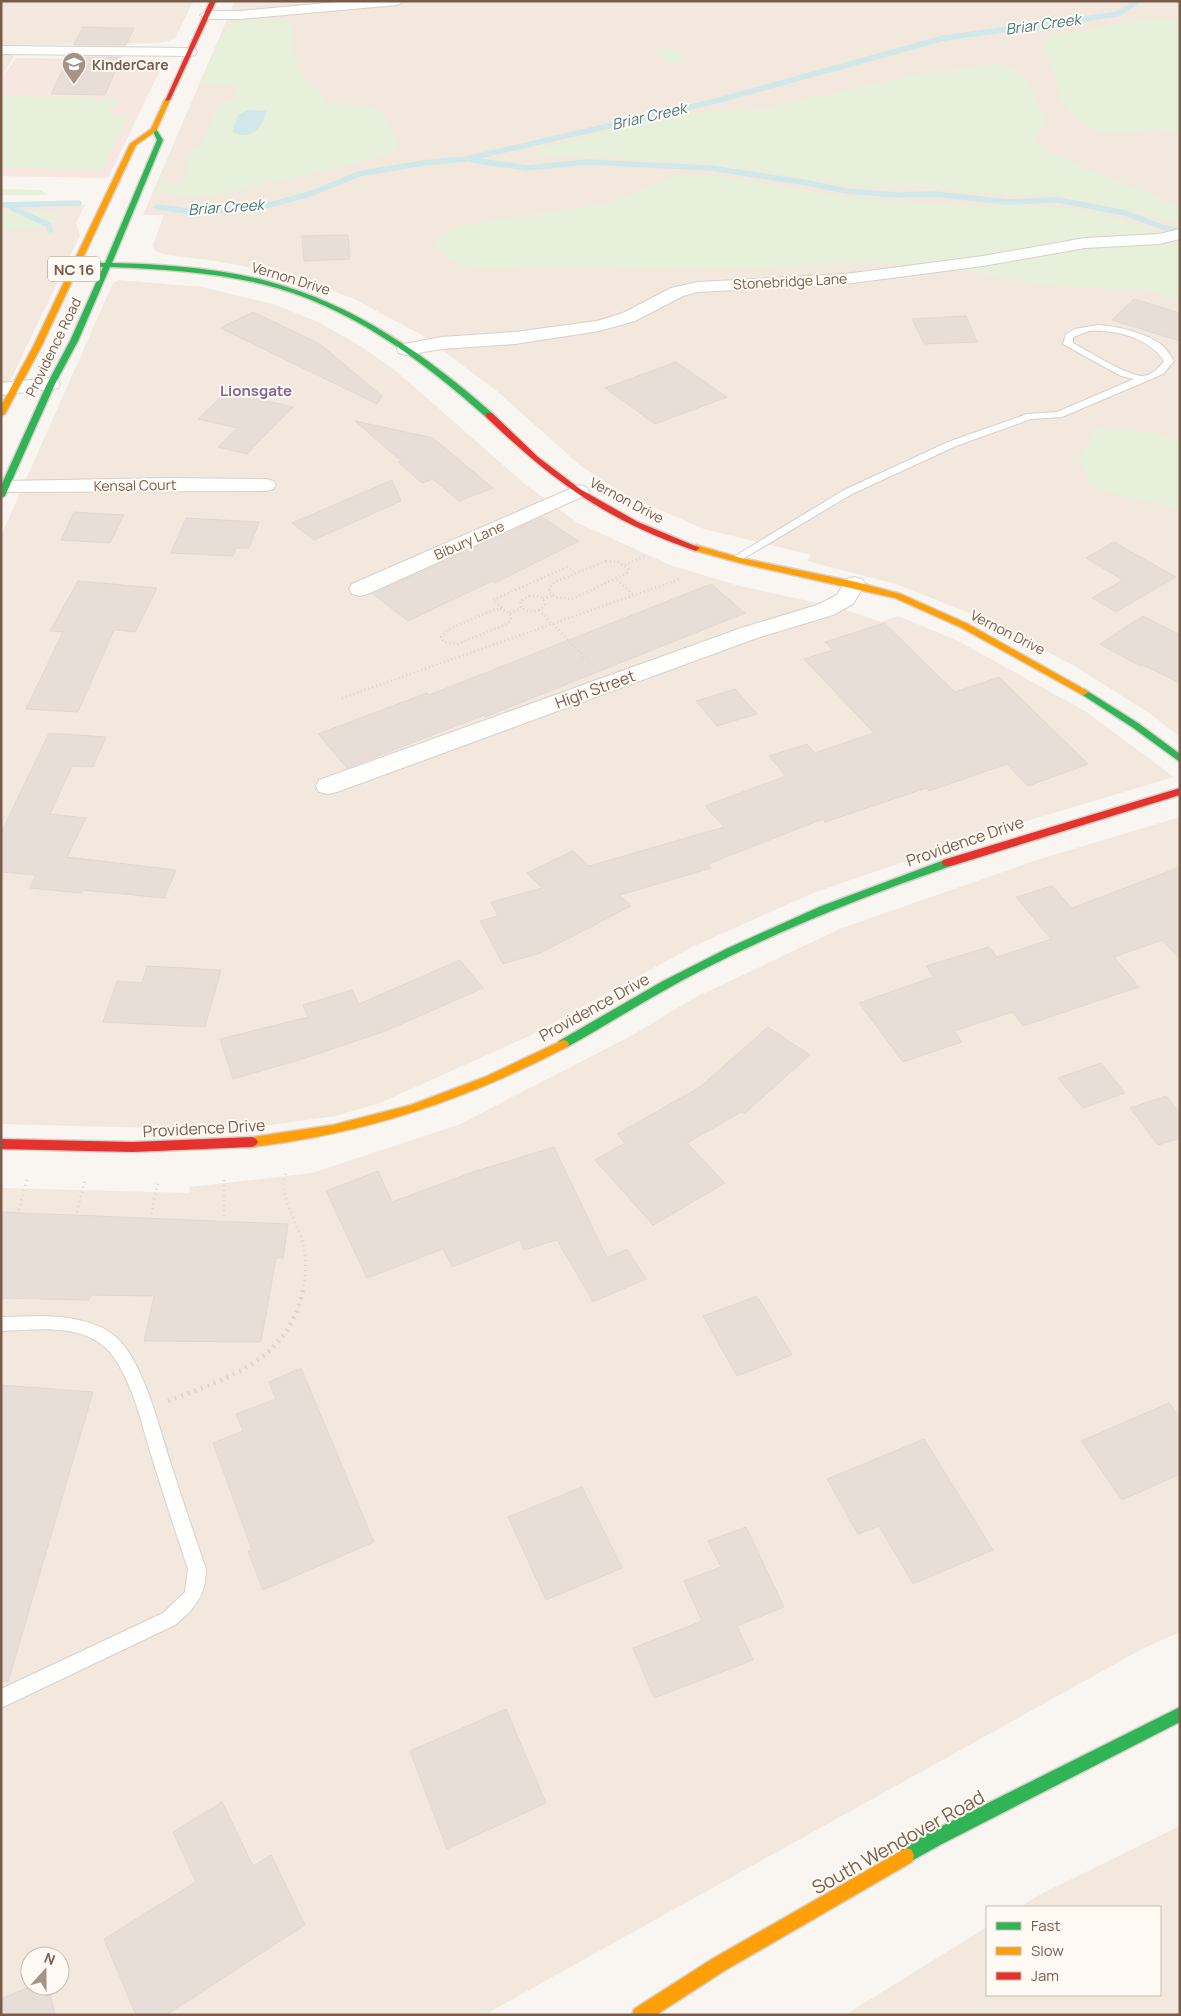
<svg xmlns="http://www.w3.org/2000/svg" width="1181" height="2016" font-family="Manrope,sans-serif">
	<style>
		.residential { fill: #f2e8de; fill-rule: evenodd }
		.commercial { fill: #f6e8e1 }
		.green { fill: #e7f0db }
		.water { fill: #d0e8ea }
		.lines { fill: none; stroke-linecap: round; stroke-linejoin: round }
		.stream { stroke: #d0e8ea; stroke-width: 5.5 }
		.building { fill: #e6ded7; stroke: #e2d8d2 }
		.lane-casing { stroke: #d7d1cb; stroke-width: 2 }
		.street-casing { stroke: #d7d1cb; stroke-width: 2 }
		.fast-casing { stroke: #d9d2cb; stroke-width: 3 }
		.slow-casing { stroke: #d9d2cb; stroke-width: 3 }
		.jam-casing { stroke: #d9d2cb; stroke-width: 3 }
		.path-far2 { stroke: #dcd5d0; stroke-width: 2.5; stroke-dasharray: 1 3; stroke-linecap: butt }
		.path-far1 { stroke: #dcd5d0; stroke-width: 3; stroke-dasharray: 1 4; stroke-linecap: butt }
		.path { stroke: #dcd5d0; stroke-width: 4.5; stroke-dasharray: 2 5; stroke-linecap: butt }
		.lane { fill: #fefefd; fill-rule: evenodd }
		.street { fill: #fefefd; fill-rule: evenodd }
		.fast { fill: #30b455; fill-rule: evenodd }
		.slow { fill: #ff9f0a; fill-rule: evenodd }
		.jam { fill: #e5322d; fill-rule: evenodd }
		.labels { text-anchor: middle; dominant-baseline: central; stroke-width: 4; stroke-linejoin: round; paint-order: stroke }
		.far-poi-label { font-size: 14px; font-weight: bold; fill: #7a5c4d; stroke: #fffaf3; text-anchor: start }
		.far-street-label { font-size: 14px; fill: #7a5c4d; stroke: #fffaf3 }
		.far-water-label { font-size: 15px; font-style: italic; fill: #437c86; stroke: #fffaf3 }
		.shield { fill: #fffaf3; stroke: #a28b7f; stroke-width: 1 }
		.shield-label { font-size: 15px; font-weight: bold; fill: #7a5c4d }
		.far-neighbourhood-label { font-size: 15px; font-weight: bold; fill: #846695; stroke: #fffaf3 }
		.street-label { font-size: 16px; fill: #7a5c4d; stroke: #fffaf3 }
		.near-street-label { font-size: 19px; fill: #7a5c4d; stroke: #fffaf3 }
	</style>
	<rect width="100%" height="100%" fill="#f9f5f0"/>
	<g class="residential">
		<polygon points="1,1 193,1 176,37 169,41 155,43 20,45 1,79"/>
		<polygon points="235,1 1180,1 1180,737 1149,713 1073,665 982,618 896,584 807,561 811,555 704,529 628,496 581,466 498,392 422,335 352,298 311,283 268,271 216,261 167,255 155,251 153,245 164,215 143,215"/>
		<polygon points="1,205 85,205 76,223 80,235 1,400"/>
		<polygon points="119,280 202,287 273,304 316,321 359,345 396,371 526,485 578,523 670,565 736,585 844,609 881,622 898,616 956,640 1085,711 1174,777 987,833 813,893 692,947 529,1036 380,1103 335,1116 235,1130 1,1124 1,536 113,283"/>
		<path d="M 1180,817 L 1180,1632 L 1142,1649 L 484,2015 L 1,2015 L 1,1188 L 189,1193 L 190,1187 L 312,1173 L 458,1125 L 631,1036 L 694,998 L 842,928 L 1040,859 ZM 30,1956 L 60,1956 L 60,1986 L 30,1986 Z"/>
		<polygon points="1180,1826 1180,2015 845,2015 987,1927 987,1995 1160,1995 1160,1907 1020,1907 1041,1894"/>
	</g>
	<polygon class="commercial" points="16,58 165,60 108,178 1,176 1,79"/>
	<g class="green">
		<path d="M 287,18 L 292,26 L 293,52 L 298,70 L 313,87 L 321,92 L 327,103 L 363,106 L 381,111 C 386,120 405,141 394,151 C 391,154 386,155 383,157 L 209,196 L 180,196 L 157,191 L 163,176 L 169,178 L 166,186 L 182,186 L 188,170 L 186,163 L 194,148 L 200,147 L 220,101 L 234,101 L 239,86 L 201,84 L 228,23 Z"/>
		<polygon points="1142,20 1180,20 1180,135 1158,129 1130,133 1095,132 1062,103 1044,44 1054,34"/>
		<polygon points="671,48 686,61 670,64 655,51"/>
		<polygon points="999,63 1024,74 1047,121 1034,140 1054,155 1180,206 1180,217 1170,222 1143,213 1061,196 990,194 920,186 863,187 694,162 541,155 537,149 679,114 767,108 904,77"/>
		<polygon points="1,96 97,97 94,103 98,103 102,97 119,98 109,116 128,116 103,170 1,167"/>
		<polygon points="681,174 724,176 840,197 962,206 1045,205 1102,214 1146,228 1180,242 1180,300 1149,291 1047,285 968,272 890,263 743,268 546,266 476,268 450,261 433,244 453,227 607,203"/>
		<polygon points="1,189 40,190 47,195 1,195"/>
		<polygon points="46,211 61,214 37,228 1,230 1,212"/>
		<polygon points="1095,429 1151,431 1180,442 1180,515 1170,507 1090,487 1079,457"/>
	</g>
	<path class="water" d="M 248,110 L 266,111 C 264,129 248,141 232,132 L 238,115 Z"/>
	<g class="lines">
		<g class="stream">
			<polyline points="472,160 526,168 587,162 710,168 808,183 846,191 896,195 935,194 1007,202 1058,200 1125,213 1165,228 1180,231"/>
			<polyline points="1,205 79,203"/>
			<polyline points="11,205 12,208 49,225 50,230"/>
			<polyline points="157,207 195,212 262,207 310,194 359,174 423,163 466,159 716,101 944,38 1118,14 1138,1"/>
		</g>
	</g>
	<g class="building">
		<polygon points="83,27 112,28 134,28 126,45 74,45"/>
		<polygon points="69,57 121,57 105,95 51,94"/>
		<polygon points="348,235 350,259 304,261 302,236"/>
		<polygon points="1134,299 1180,313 1180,341 1112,320"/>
		<polygon points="253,312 320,344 382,396 377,404 220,328"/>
		<polygon points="966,316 977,342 924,344 912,319"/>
		<polygon points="676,362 727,397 655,424 605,388"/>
		<polygon points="226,392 293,407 247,454 218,447 237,428 198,419"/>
		<polygon points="355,421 433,438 493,488 459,501 433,479 422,483 398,462 401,461"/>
		<polygon points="392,480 401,501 314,540 292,523"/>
		<polygon points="74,512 124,515 110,543 61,540"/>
		<polygon points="186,518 259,522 249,548 236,548 233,556 171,553"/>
		<polygon points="540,518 543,518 579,541 495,583 492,581 408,621 373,594"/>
		<polygon points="1114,542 1176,577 1116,612 1092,598 1123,580 1086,558"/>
		<polygon points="78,581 157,588 135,632 114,630 78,712 26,709 63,632 50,631"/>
		<polygon points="711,584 745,613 485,717 484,715 347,768 318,734 427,693 429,695"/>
		<polygon points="1143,616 1180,635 1180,683 1143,665 1140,666 1100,644"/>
		<polygon points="884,623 955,692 999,677 1088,764 1028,786 1007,764 929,791 926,788 825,822 823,819 708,864 711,868 620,895 631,906 540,953 503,964 480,921 498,916 491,902 542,888 527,873 573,851 589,866 724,827 705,806 786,776 769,756 807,744 815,753 874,733 804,659 833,650 825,642"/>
		<polygon points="735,689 757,714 717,726 696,701"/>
		<polygon points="49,733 106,737 93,767 72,766 50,814 86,818 67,857 176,870 164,898 83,890 81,893 30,888 36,875 1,872 1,833"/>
		<polygon points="1180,867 1180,959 1162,940 1114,957 1139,987 1023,1026 1013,1012 954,1031 962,1042 903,1062 859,1003 934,977 926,966 989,947 997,957 1051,939 1016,897 1052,886 1072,908"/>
		<polygon points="460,960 483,988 388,1030 299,1060 233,1079 220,1039 308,1017 303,1005 352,990 359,1004"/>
		<polygon points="147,966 221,970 205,1027 103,1022 117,981 142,983"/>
		<polygon points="768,1027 810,1055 744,1114 741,1112 687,1143 725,1183 653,1225 595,1160 625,1143 617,1134 700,1087"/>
		<polygon points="1101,1063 1125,1093 1083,1108 1058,1078"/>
		<polygon points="1166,1096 1180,1113 1180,1138 1158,1145 1130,1108"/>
		<polygon points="554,1147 607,1258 627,1249 646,1279 593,1302 557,1240 524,1250 520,1240 452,1267 443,1249 367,1278 326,1191 378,1171 392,1202 473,1172"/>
		<polygon points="1,1212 288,1224 283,1258 276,1258 261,1342 144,1341 154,1296 91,1295 89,1300 1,1298"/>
		<polygon points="757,1296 792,1355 737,1376 703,1316"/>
		<polygon points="301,1368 374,1542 263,1590 248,1551 252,1550 213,1443 243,1431 236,1414 276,1399 269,1382"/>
		<polygon points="1,1385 93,1392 8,1682 1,1681"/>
		<polygon points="1169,1403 1180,1417 1180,1474 1122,1500 1081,1441"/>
		<polygon points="924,1439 993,1550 913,1584 879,1526 858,1534 827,1479"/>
		<polygon points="582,1487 622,1568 546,1600 508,1517"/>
		<polygon points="746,1527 784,1607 737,1626 753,1660 654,1698 633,1648 702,1621 684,1581 721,1567 708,1541"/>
		<polygon points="506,1709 546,1803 447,1849 410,1751"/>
		<polygon points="222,1802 253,1866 271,1855 305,1925 166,2015 136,2015 104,1939 196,1882 173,1832"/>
		<polygon points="31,1986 48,1986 55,2015 1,2015 1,1999"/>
	</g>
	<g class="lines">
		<defs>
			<g id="lane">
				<path d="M 1098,325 C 1117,326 1146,333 1162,345 C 1167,349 1170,356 1174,361 L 1163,374 L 1062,417 L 1031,419 L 956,446 L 852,494 L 741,560 L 737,561 L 732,558 L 844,490 L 948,442 L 1027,414 L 1057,412 L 1134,379 L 1121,376 L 1063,344 L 1066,334 L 1075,329 ZM 1089,331 C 1114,329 1150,338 1164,361 C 1159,368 1151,376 1142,376 C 1125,375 1089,351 1073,343 L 1073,337 Z"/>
				<path d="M 43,1316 C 67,1317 96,1320 115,1336 C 144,1361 159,1428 171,1464 C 182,1499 194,1534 206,1569 C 206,1595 195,1609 175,1625 L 1,1708 L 1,1689 L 163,1613 L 185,1592 L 188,1569 C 176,1533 164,1497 153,1461 C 142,1426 134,1385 112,1355 C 107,1348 99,1342 91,1338 C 65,1325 30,1330 1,1331 L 1,1317 Z"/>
			</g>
			<g id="street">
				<polygon points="348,1 404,1 397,5 240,19 207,19 200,15 207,11 240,11"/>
				<polygon points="1,46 190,48 195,49 197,52 195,55 190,56 1,54"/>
				<polygon points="1180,229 1180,239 1159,244 1085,248 983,266 845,284 698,292 683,296 635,321 599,331 515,344 442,349 406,355 399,353 397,349 399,345 442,337 515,332 597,321 623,313 671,288 698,282 845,274 983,256 1085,238 1159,234"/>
				<polygon points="51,378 58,380 60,384 58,388 1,395 1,383"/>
				<polygon points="168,478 266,479 273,481 276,485 273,489 266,491 1,492 1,482 5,481"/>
				<polygon points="579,485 586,487 589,491 586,495 368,594 360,596 352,594 349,589 352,584"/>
				<polygon points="854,577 862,579 865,584 853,604 833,615 757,638 337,792 328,794 319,792 316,786 319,780 741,628 817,605 837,595 846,579"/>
			</g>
			<g id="fast">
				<path d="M 152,129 L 156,129 L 163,140 L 112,263 C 164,264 217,268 267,281 C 354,304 426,355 492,413 L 492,417 L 486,417 C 421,359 348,305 262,284 C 212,272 161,269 110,267 L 78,341 L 55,384 L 5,496 L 1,498 L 1,486 L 47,384 L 70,341 L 103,267 L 77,266 L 73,264 L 77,262 L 105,263 L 157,140 Z"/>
				<polygon points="1084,689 1138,723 1180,754 1180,762 1132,727 1081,694 1079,692"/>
				<path d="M 947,859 L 951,860 L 952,863 L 951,866 C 867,895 785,928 706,968 C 658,992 614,1021 567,1047 L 559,1047 L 557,1044 L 559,1041 L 663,981 L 728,948 L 819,907 Z"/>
				<polygon points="1180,1707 1180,1722 940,1845 906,1864 900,1862 898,1856 900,1850 928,1833"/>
			</g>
			<g id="slow">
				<polygon points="165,99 170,100 156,131 136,145 41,347 5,414 1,416 1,406 33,347 130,144 151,129"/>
				<polygon points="696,545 741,558 856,582 901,594 968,624 1089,692 1084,695 1081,694 962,628 895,598 740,563 693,550 693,546"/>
				<path d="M 563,1040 L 567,1041 L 569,1044 L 567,1047 C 465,1100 366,1133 252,1147 L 248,1145 L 246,1142 L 248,1139 L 252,1137 L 333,1125 L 411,1105 L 485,1077 Z"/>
				<polygon points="906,1848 912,1850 914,1856 912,1862 724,1971 656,2015 632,2015 634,2009 712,1959"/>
			</g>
			<g id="jam">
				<polygon points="210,1 216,1 170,100 165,101"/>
				<path d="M 486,413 L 492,413 L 538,457 L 580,489 L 638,522 L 700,548 L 696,551 L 693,550 C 604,519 553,481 486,417 Z"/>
				<polygon points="1180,788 1180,795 951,866 943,866 942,863 943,860"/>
				<polygon points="252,1137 256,1139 258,1142 256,1145 252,1147 133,1152 1,1149 1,1139 133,1142"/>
			</g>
		</defs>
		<use href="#lane" class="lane-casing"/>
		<use href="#street" class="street-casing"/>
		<use href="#fast" class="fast-casing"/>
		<use href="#slow" class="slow-casing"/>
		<use href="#jam" class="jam-casing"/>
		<g class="path-far2">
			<polygon points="606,561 618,562 628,569 627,573 572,599 555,597 549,592 550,587 555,582"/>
			<polyline points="625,565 647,555"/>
			<polyline points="617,580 634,595"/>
			<path d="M 529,596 L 537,596 L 543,599 L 545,604 C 539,613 530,613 521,608 L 520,601 Z"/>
			<polyline points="543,599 553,595"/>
			<polygon points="500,609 510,613 511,620 507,624 458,644 444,642 441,637 447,630 493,610"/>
			<polyline points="505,610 493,600 567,567 576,574"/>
			<polyline points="539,610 592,665"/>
			<polyline points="510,613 521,608"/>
			<polyline points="342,698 680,579"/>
		</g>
		<g class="path-far1">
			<path d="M 286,1174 C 276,1193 300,1225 304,1248 C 307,1262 305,1276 303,1291"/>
			<polyline points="224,1180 224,1217"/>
			<polyline points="19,1210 27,1179"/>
			<polyline points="77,1212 85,1180"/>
			<polyline points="151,1214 158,1182"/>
		</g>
		<path class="path" d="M 168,1401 C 228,1378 289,1361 303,1289"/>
		<use href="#lane" class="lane"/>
		<use href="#street" class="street"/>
		<use href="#fast" class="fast"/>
		<use href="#slow" class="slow"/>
		<use href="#jam" class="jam"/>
	</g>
	<defs>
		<symbol id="school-pin" viewBox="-11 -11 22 30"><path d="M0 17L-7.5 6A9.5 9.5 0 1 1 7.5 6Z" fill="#a69286" stroke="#fffaf3"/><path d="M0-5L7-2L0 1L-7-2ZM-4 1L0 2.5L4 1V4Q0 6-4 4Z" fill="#fff"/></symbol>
	</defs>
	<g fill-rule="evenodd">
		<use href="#school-pin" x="60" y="50" width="28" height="38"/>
	</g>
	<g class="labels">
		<g class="far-poi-label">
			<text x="92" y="64">KinderCare</text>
		</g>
		<g class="far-street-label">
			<text transform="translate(291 278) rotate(17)">Vernon Drive</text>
			<text transform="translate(790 281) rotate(-3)">Stonebridge Lane</text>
			<text transform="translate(53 347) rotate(-64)">Providence Road</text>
			<text transform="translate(135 485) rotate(-1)">Kensal Court</text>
			<text transform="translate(627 500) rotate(28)">Vernon Drive</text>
			<text transform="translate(469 540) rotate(-24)">Bibury Lane</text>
			<text transform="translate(1008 632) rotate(27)">Vernon Drive</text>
		</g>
		<g class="far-water-label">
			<text transform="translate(1043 24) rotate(-8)">Briar Creek</text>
			<text transform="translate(649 116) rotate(-13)">Briar Creek</text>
			<text transform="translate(226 207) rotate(-4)">Briar Creek</text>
		</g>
		<rect class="shield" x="48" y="256.5" width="52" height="25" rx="4"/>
		<g class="shield-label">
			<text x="74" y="269">NC 16</text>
		</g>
		<g class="far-neighbourhood-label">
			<text x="256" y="390">Lionsgate</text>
		</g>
		<g class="street-label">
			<text transform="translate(595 689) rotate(-20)">High Street</text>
			<text transform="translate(965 841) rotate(-19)">Providence Drive</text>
			<text transform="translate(594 1007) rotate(-29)">Providence Drive</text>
			<text transform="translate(204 1128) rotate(-3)">Providence Drive</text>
		</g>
		<g class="near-street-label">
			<text transform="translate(898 1842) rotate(-29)">South Wendover Road</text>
		</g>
	</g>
	<rect width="1181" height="2016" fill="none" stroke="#7a5c4d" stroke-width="5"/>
	<rect x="986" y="1906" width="175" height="90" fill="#fffaf3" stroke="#cabbb1"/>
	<rect x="996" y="1922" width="25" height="8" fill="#30b455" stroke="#cabbb1"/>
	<text x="1031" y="1931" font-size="15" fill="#7a5c4d">Fast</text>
	<rect x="996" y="1947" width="25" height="8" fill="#ff9f0a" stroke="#cabbb1"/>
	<text x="1031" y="1956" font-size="15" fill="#7a5c4d">Slow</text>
	<rect x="996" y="1972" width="25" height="8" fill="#e5322d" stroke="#cabbb1"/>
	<text x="1031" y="1981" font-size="15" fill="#7a5c4d">Jam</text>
	<g transform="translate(45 1971) rotate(21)"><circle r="24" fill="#fffaf3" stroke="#cabbb1"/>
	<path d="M0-4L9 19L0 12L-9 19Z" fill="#a69286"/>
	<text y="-8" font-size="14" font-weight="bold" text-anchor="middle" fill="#7a5c4d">N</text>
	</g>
</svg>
